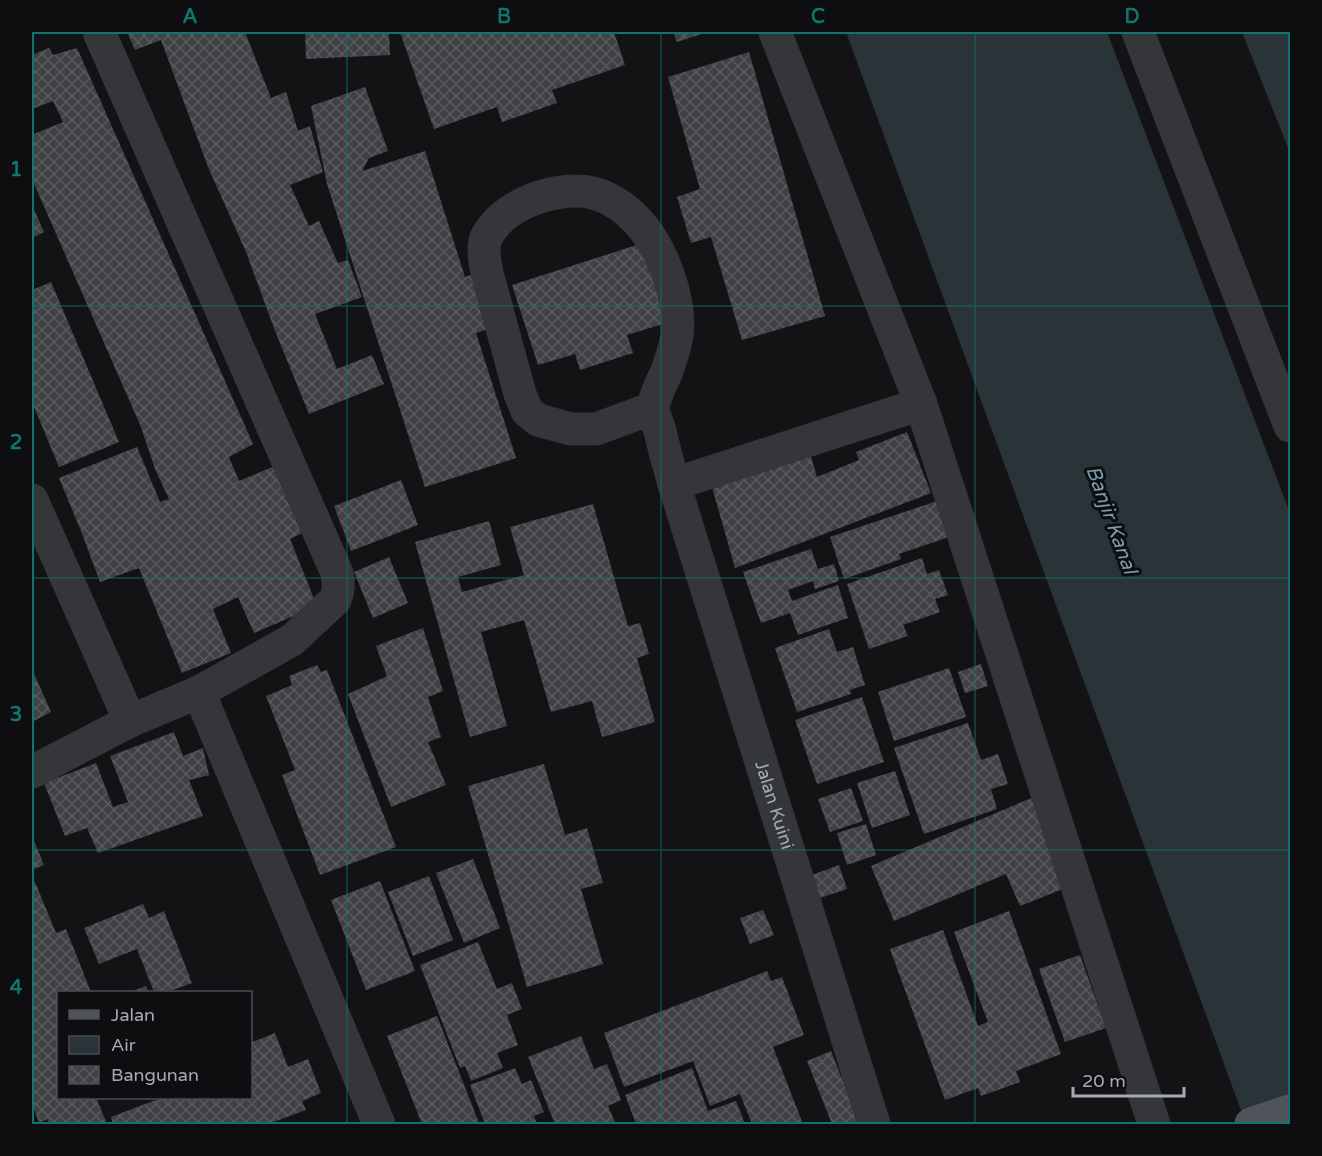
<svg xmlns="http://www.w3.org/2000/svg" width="1322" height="1156" font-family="'Varela Round',sans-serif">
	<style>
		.water { fill: #2a3338 }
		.building { fill: url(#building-cross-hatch) }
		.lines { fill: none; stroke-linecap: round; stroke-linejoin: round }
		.minor { stroke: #34363a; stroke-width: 33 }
		.major { stroke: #505359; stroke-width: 33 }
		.grid { fill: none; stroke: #0f766e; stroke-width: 1.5; stroke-opacity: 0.55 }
		.labels { text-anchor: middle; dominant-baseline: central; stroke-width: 6; stroke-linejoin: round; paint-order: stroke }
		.street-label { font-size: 18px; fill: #a5abb5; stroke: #0e0e10 }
		.water-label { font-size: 20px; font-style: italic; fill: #7c9cb0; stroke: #0e0e10 }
		.neatline { fill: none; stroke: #0f766e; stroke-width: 2 }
		.grid-label { font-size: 20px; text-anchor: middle; font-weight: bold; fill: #0f766e }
	</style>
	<defs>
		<pattern id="building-cross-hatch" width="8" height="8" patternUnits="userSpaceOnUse" patternTransform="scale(1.5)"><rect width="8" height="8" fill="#3f4145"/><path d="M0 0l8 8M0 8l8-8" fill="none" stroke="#585a5e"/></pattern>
	</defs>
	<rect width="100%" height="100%" fill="#131315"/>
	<g class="water">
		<polygon points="846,32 1107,32 1290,513 1290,1124 1246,1124"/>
		<polygon points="1242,32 1290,32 1290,153"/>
	</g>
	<g class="building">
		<polygon points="127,32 245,32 271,98 286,92 298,131 310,126 323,172 290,185 309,226 319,221 338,263 348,260 362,297 315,314 337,369 372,355 384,384 309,414 275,331 246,252 208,167 161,40 135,50"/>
		<polygon points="305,32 389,32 390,55 306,59"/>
		<polygon points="400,32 614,32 625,65 552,90 557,103 502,122 497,107 434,129"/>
		<polygon points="673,32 708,32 677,42"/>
		<polygon points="49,48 53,55 77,48 253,444 229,457 239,481 277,465 302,533 290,539 317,606 254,633 238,597 213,609 231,653 182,673 139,568 100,582 81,531 59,478 137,447 160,502 169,499 155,469 141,427 32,179 32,127 34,134 63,122 53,101 32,109 32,55"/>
		<polygon points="749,52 825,316 742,340 711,237 691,243 677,197 700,189 668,77"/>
		<polygon points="365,87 388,151 369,158 362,171 425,151 465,277 484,271 501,325 476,333 516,458 425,487 327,184 311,106"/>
		<polygon points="32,205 44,232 32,238"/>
		<polygon points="643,243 669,322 627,335 633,353 580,370 575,354 538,365 512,285"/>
		<polygon points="51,282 119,442 59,467 34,407 32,408 32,290"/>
		<polygon points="907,432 931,493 735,568 710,480 810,453 817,477 859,460 856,452"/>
		<polygon points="401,480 418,525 351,551 334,506"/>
		<polygon points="937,501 949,537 899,554 901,559 844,579 830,537"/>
		<polygon points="593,504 628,626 640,623 649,654 637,658 655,722 602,737 592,701 551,712 524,620 481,632 507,726 470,737 415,542 489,521 501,565 458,577 462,592 524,575 510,527"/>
		<polygon points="811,549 818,569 834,564 839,581 815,589 813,581 788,590 792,601 838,585 848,618 798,635 790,613 761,623 743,572"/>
		<polygon points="389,557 408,603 373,618 354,572"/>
		<polygon points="922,558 927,574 939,570 948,595 935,599 940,612 903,625 908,636 869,649 847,584"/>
		<polygon points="423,628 443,691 428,697 441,737 428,742 446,785 391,807 348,694 387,676 376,646"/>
		<polygon points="829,629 837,652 853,647 865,685 850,690 851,694 797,712 775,648"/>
		<polygon points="981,664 988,686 965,693 958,672"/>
		<polygon points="317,665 321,672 327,670 396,847 320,875 282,775 295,770 266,696 292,685 289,676"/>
		<polygon points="949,668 966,717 894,741 878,692"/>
		<polygon points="32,669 51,712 32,722"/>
		<polygon points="862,697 884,762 817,784 795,720"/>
		<polygon points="968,723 981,760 998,754 1008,784 991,789 997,809 924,834 894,748"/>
		<polygon points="174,732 183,756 203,748 209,775 189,780 203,816 98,853 87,828 65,836 44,783 96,763 113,807 128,802 110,756"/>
		<polygon points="544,764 565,835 587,828 603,883 581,889 603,964 527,987 468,786"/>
		<polygon points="895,771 910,815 872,828 857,783"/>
		<polygon points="851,788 863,821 830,832 818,799"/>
		<polygon points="1036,796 1073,885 1020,906 1006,874 894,921 871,866"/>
		<polygon points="866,824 876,855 847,865 837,833"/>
		<polygon points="32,836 44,865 32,870"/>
		<polygon points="473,859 500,928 464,943 436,873"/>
		<polygon points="839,865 847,889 820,898 812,875"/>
		<polygon points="429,876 453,940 413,956 388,892"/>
		<polygon points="380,881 415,971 366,990 331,900"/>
		<polygon points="35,882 56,933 66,929 91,992 58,992 58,1098 103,1098 97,1100 107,1124 49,1124 47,1119 39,1123 32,1104 32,883"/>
		<polygon points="143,904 149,918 164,911 192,983 167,992 154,992 137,949 99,964 84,928"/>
		<polygon points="763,910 774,935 750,944 740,918"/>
		<polygon points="1009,911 1061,1054 1016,1071 1020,1082 981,1096 978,1088 945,1100 890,949 943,930 978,1026 988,1022 954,932"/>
		<polygon points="478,942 497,989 512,983 522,1009 507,1015 518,1045 497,1053 503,1068 471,1081 465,1066 460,1068 420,965"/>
		<polygon points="1080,955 1106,1028 1065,1042 1039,969"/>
		<polygon points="767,971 771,981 782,977 804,1035 773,1047 803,1124 752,1124 740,1094 710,1106 693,1061 624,1087 604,1033"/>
		<polygon points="146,986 149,992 131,992"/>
		<polygon points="437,1016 479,1123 475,1124 422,1124 387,1036"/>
		<polygon points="275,1033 288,1067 308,1059 321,1093 302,1101 306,1110 268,1124 113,1124 111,1117 161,1098 250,1098 250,1043"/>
		<polygon points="581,1036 594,1069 607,1064 621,1100 608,1106 616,1124 555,1124 528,1057"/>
		<polygon points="831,1051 860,1124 832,1124 807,1061"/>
		<polygon points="515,1068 522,1084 531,1080 544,1112 534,1116 537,1124 485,1124 470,1085"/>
		<polygon points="692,1068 708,1111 736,1101 745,1124 636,1124 625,1095"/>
	</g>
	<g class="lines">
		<g class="minor">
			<polyline points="775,32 921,404 1154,1124"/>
			<polyline points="1138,32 1290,426"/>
			<path id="s1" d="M 653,408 L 596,429 L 571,429 L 538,420 L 527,411 L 520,394 L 487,273 C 485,263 482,248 486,238 C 503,203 558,185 593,193 C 620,200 642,222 655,245 C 669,270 681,307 677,336 C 675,348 671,359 667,371 C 663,380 653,400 653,409 C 654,416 658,424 660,431 C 664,449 669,466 674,484 L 874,1124"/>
			<polyline points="674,484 921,404"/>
			<path d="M 32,500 L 130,721 L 199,692 L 292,640 L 335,600 C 339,590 339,584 337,573 L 99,32"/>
			<polyline points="199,692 379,1124"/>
			<polyline points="32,772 130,721"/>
		</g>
		<polyline class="major" points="1251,1124 1290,1111"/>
	</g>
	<path class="grid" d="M 347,32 L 347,1124M 661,32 L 661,1124M 975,32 L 975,1124M 32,306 L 1290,306M 32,578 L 1290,578M 32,850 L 1290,850"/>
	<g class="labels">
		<g class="street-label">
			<text stroke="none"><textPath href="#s1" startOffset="1106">Jalan Kuini</textPath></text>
		</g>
		<g class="water-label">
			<text transform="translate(1111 520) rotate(70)">Banjir Kanal</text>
		</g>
	</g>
	<rect width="1322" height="1156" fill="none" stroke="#0e0e10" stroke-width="66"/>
	<rect x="57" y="991" width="195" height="108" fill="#0e0e10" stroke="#4a4d52" stroke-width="1.5"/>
	<rect x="69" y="1010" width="30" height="9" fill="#505359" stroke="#4a4d52" stroke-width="1.5"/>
	<text x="111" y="1021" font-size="18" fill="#a5abb5">Jalan</text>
	<rect x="69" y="1036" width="30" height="18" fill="#2a3338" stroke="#4a4d52" stroke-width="1.5"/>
	<text x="111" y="1051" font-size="18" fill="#a5abb5">Air</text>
	<rect x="69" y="1066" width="30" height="18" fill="url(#building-cross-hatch)" stroke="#4a4d52" stroke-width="1.5"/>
	<text x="111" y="1081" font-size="18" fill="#a5abb5">Bangunan</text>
	<path d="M1073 1087v9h111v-9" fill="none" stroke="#a5abb5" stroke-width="3"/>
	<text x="1082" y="1087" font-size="18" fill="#a5abb5" stroke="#0e0e10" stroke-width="4.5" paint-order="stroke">20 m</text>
	<rect x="33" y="33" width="1256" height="1090" class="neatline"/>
	<g class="grid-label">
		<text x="190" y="23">A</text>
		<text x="504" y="23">B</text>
		<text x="818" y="23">C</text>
		<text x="1132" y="23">D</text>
		<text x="16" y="176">1</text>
		<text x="16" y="449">2</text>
		<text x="16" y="721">3</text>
		<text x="16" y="994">4</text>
	</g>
</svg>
